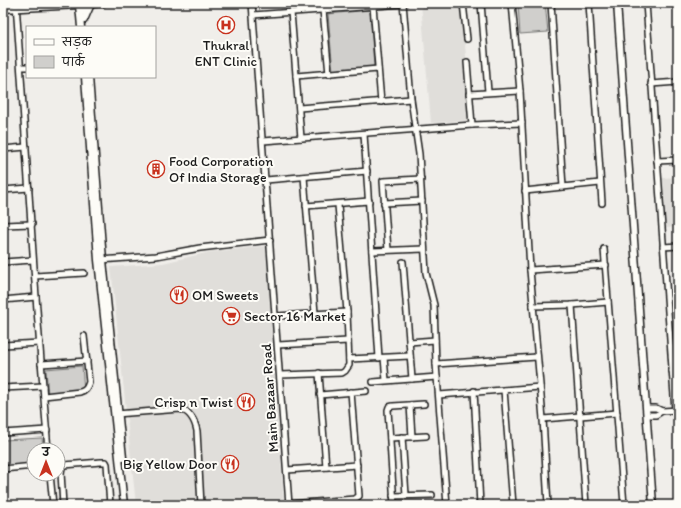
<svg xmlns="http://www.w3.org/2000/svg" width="681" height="508" font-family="Itim,'Playpen Sans Deva',sans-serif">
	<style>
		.built { fill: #e0deda }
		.green { fill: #d0cfcc; stroke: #767674 }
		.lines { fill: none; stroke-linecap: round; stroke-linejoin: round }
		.minor-casing { stroke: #1c1c1c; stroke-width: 8 }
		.tertiary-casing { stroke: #1c1c1c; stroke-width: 9 }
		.minor { stroke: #fdfcf7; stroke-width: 5 }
		.tertiary { stroke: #fdfcf7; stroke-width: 6 }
		.labels { text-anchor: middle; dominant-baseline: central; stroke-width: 4; stroke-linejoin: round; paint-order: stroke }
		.poi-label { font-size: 14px; fill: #1c1c1c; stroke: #fdfcf7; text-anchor: start }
		.street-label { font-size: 14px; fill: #1c1c1c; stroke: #fdfcf7 }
	</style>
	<rect width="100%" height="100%" fill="#f0eeea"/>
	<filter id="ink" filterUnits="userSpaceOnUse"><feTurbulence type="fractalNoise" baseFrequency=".025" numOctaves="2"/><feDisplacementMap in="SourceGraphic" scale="8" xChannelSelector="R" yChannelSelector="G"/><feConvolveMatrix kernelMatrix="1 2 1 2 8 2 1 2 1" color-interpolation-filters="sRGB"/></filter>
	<g filter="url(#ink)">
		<g class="built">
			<polygon points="421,3 461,3 472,120 431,123"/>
			<polygon points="678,177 678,227 666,228 662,178"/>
			<polygon points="266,246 284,505 136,505 111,267 163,263 210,252"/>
		</g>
		<g class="green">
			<polygon points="530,3 545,3 548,32 520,34 518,4"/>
			<polygon points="370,10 374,67 333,71 328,14"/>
			<polygon points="678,344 678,367 675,367 673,345"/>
			<polygon points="82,366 84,391 48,395 46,369"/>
			<polygon points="42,438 43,450 34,450 34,464 3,466 3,440"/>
		</g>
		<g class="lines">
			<defs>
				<g id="minor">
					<polyline points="16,3 36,297 48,450"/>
					<polyline points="252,3 289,505"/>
					<polyline points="403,3 411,99 419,154 426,273 434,305 436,364 447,505"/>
					<polyline points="463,3 467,39"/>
					<polyline points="481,3 488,92"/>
					<polyline points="512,3 520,91 530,270 543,419 548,505"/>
					<polyline points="551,3 563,187"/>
					<polyline points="589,3 602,203"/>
					<polyline points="646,3 675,410"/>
					<polyline points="373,6 381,102"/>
					<polyline points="323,10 329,74"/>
					<polyline points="291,12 301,138"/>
					<polyline points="253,15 403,4"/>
					<polyline points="467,62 472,125"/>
					<polyline points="21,67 27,67"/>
					<polyline points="296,76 378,69"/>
					<polyline points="651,84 678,82"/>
					<polyline points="469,94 520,91"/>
					<polyline points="299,108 411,99"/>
					<polyline points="364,134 379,358"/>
					<polyline points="263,141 472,125 522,123"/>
					<polyline points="3,149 26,147"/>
					<polyline points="657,161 678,160"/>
					<polyline points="304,177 315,313"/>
					<polyline points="266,180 367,171"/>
					<polyline points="3,190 29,188"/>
					<polyline points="525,191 600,183"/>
					<polyline points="384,203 422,201"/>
					<polyline points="306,206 369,201"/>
					<polyline points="3,225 32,224"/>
					<polyline points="663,247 678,246"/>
					<polyline points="604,249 624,505"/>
					<polyline points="388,250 383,181 421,179"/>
					<polyline points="372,251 424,249"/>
					<polyline points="100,260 156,256 200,248 270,240"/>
					<polyline points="3,262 33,260"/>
					<polyline points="403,262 412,379"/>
					<polyline points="530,270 606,265"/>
					<polyline points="35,276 84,273"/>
					<polyline points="3,300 36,297"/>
					<polyline points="572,305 586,505"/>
					<polyline points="533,306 572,305 608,302"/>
					<polyline points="276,316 347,312"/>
					<polyline points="409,342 435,340"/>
					<polyline points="3,345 40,343"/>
					<polyline points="278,345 348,341"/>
					<polyline points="384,358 386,380"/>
					<polyline points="349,359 410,356"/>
					<polyline points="41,364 87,361"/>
					<polyline points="436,364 537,357"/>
					<polyline points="672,371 678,371"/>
					<polyline points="319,373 326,467"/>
					<polyline points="280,375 342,373 345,371 349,365 347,312 338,205"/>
					<polyline points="373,382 437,377"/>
					<polyline points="3,388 43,386"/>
					<polyline points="504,390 513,505"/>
					<polyline points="474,391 480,505"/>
					<polyline points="320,395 366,391"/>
					<polyline points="439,395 540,387"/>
					<path d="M 44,396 L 80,392 C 86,390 87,388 89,382 L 84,336"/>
					<polyline points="410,405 412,437"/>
					<polyline points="647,408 656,408 662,411 656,415 648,415"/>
					<polyline points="662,411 678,410"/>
					<path d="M 116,414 L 180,409 C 191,412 195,421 197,431 L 201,505"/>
					<polyline points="543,419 617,413"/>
					<polyline points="3,433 47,430"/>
					<polyline points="402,437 406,495"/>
					<polyline points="390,438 426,436"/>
					<polyline points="678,455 678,460"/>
					<polyline points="3,469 34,466"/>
					<polyline points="287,470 357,465"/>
					<polyline points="50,474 53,505"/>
					<polyline points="393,496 432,495"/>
					<polyline points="289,504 355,499 359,496 351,392"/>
					<polyline points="63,505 61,473 62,467 64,465 101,462 106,462 107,464 110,505"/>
					<polyline points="93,505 110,504"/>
					<polyline points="394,505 388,410 389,407 393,406 424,404"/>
				</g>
				<g id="tertiary">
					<polyline points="617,3 653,505"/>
					<polyline points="3,9 79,5 81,27"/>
					<polyline points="83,12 83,5 103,3"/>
					<polyline points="84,20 91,4"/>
					<polyline points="85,77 98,260 124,505"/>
					<polyline points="89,77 103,260 123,458"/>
				</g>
			</defs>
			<use href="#minor" class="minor-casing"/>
			<use href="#tertiary" class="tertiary-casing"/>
			<use href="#minor" class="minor"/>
			<use href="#tertiary" class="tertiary"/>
		</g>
	</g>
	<defs>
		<symbol id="hospital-ring" viewBox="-11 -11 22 22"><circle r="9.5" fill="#fdfcf7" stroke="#c8321e" stroke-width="1.5"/><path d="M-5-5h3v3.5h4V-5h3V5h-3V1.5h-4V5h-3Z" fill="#c8321e"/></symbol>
		<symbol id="building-ring" viewBox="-11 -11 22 22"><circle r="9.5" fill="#fdfcf7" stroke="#c8321e" stroke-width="1.5"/><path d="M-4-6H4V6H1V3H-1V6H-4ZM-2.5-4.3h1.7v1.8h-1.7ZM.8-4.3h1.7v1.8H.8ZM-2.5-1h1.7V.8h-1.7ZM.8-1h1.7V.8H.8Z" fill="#c8321e"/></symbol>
		<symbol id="restaurant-ring" viewBox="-11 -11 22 22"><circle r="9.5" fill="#fdfcf7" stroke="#c8321e" stroke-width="1.5"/><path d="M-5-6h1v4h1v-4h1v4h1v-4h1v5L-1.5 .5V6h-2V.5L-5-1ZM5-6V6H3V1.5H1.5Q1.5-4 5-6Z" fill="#c8321e"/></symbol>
		<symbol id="supermarket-ring" viewBox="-11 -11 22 22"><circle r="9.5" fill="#fdfcf7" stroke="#c8321e" stroke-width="1.5"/><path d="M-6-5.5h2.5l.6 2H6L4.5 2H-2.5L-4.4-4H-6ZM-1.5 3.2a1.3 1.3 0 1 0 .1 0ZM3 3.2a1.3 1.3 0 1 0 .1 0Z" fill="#c8321e"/></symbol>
	</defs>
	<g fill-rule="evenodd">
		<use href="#hospital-ring" x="216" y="15" width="20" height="20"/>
		<use href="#building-ring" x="146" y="159" width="20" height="20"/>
		<use href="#restaurant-ring" x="169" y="285" width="20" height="20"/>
		<use href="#supermarket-ring" x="221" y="306" width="20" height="20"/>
		<use href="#restaurant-ring" x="236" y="392" width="20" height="20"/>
		<use href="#restaurant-ring" x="220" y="454" width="20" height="20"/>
	</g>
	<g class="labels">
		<g class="poi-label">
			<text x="226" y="45" text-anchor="middle">Thukral<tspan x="226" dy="16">ENT Clinic</tspan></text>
			<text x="169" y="161">Food Corporation<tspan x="169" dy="16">Of India Storage</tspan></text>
			<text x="192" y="295">OM Sweets</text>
			<text x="244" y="316">Sector 16 Market</text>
			<text x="233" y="402" text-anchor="end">Crisp n Twist</text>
			<text x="217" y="464" text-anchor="end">Big Yellow Door</text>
		</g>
		<g class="street-label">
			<text transform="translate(270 398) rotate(-94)">Main Bazaar Road</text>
		</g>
	</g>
	<rect width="681" height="508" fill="none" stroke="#fdfcf7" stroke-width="16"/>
	<rect x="8" y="8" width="665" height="492" fill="none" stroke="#1c1c1c" stroke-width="1.5" filter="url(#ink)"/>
	<rect x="26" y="26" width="130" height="52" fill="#fdfcf7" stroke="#a3a29f"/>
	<rect x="34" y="39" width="20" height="6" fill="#fdfcf7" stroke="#a3a29f"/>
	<text x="62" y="46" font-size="12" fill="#1c1c1c">सड़क</text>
	<rect x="34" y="56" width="20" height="12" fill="#d0cfcc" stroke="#a3a29f"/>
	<text x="62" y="66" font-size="12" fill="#1c1c1c">पार्क</text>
	<g transform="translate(46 462)"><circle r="19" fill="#fdfcf7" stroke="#a3a29f"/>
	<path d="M0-3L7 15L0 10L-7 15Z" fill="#c8321e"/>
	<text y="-6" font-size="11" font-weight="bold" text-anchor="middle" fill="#1c1c1c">उ</text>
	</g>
</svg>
